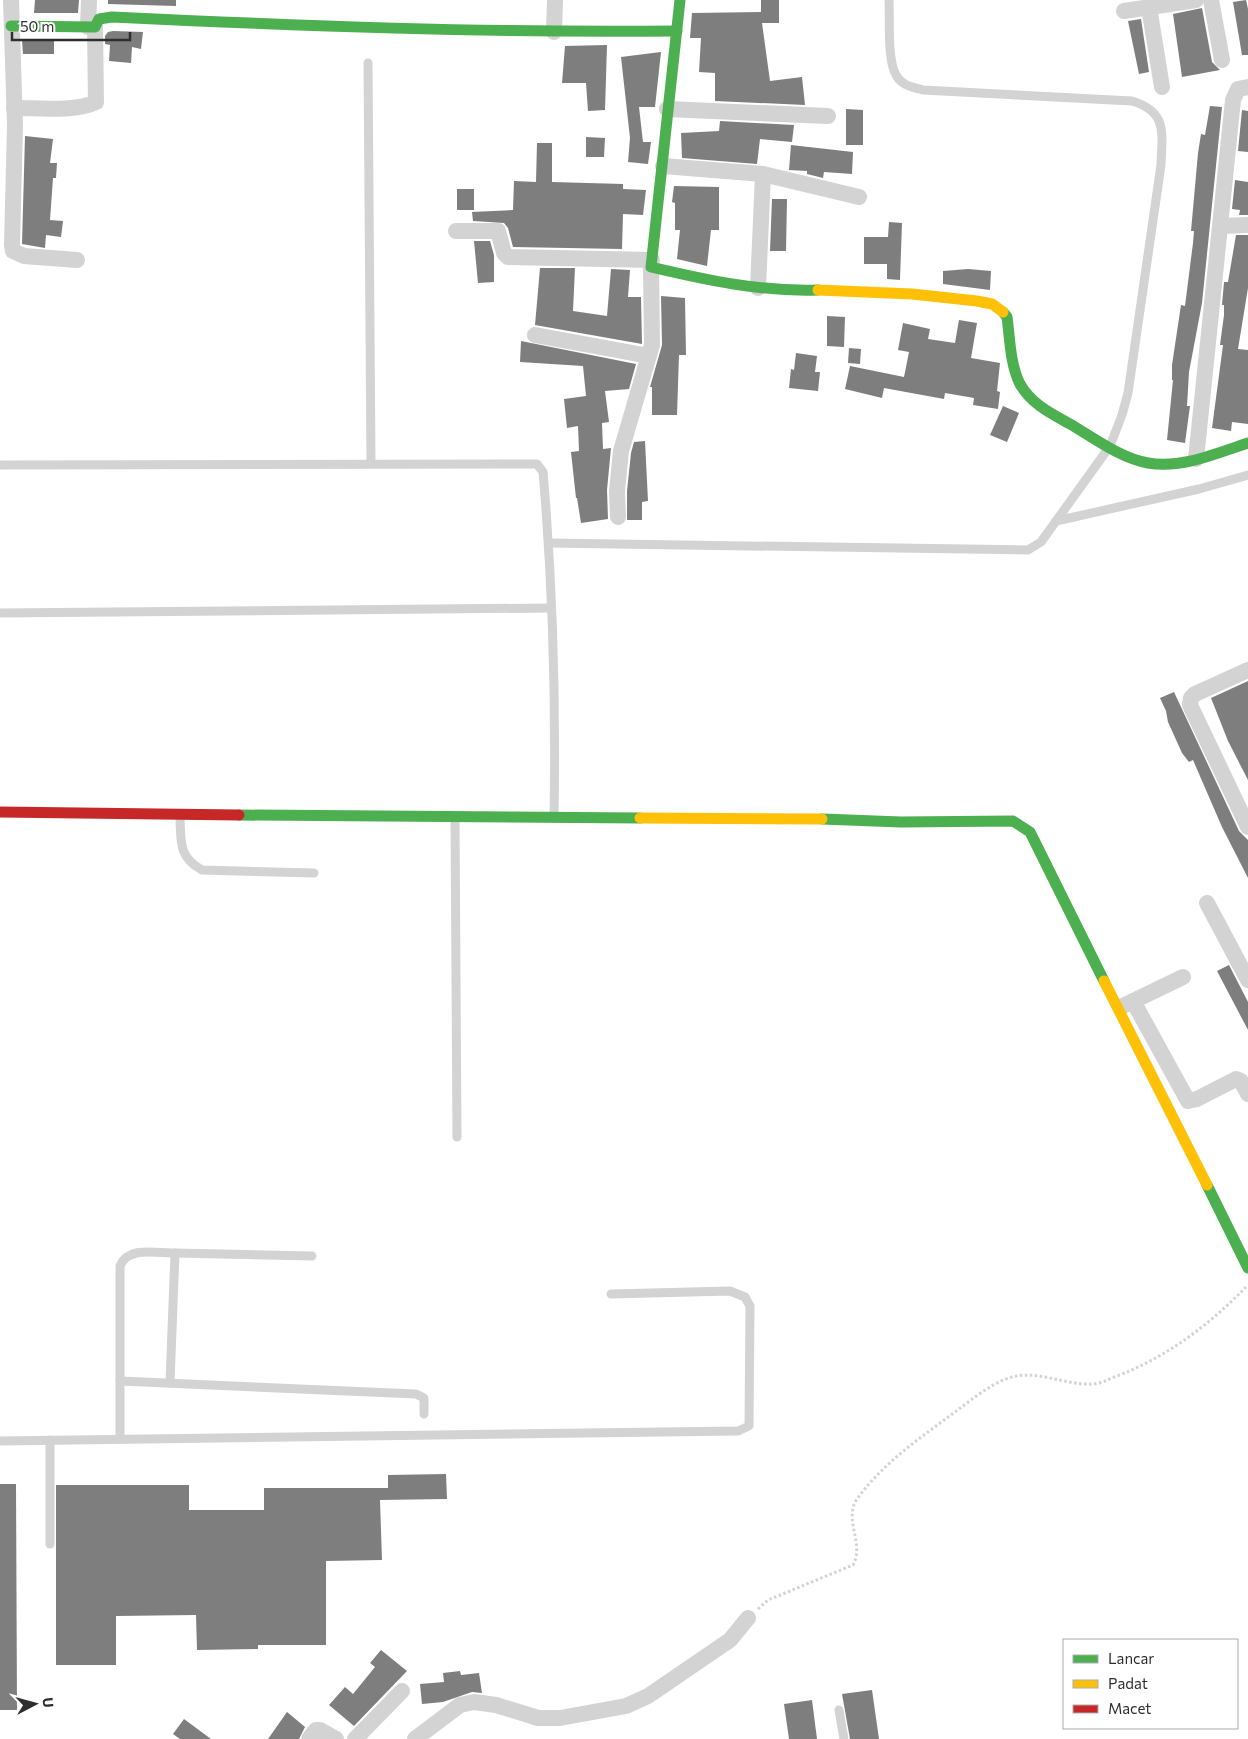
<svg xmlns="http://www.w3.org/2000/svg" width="1248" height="1739" font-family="Commissioner,sans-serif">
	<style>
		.building { fill: #7e7e7e }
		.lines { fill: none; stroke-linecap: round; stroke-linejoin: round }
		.path { stroke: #d3d3d3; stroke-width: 3; stroke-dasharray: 2.5 2.5; stroke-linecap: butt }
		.lane { stroke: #d3d3d3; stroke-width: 9 }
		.street { stroke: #d3d3d3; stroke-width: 16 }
		.fast { stroke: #4caf50; stroke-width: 11 }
		.slow { stroke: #ffc107; stroke-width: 11 }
		.jam { stroke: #c62828; stroke-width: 11 }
	</style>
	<rect width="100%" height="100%" fill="#fff"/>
	<g class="building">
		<polygon points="35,0 79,0 78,13 34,13"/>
		<polygon points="108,0 176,0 176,6 108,4"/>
		<polygon points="761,0 779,0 779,23 762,23 770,81 802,77 805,105 715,101 715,73 699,72 701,38 690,38 692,13 761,12 761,17"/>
		<polygon points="1246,0 1248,9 1248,55 1242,55 1233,2"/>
		<polygon points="1202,8 1212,62 1220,70 1182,77 1173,14"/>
		<polygon points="1141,19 1149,72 1139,74 1128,21"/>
		<polygon points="113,31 143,32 141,49 132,47 131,63 109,61 110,45 105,44 105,36 108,32"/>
		<polygon points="22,40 54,40 54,54 23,54"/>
		<polygon points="607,45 605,110 588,111 586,83 562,83 565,46"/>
		<polygon points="661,52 655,107 639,107 643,142 651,142 648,164 628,162 630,138 621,57"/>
		<polygon points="1210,106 1222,107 1202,303 1189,372 1187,406 1190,406 1185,443 1167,440 1173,380 1172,380 1172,365 1181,305 1185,306 1193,243 1194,231 1191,231 1198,153 1201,134 1205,135"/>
		<polygon points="846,109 863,110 863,145 846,145"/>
		<polygon points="1242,110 1248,111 1248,152 1238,151"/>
		<polygon points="720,121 794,125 792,142 760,139 757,164 682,158 681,133 719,131"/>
		<polygon points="25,136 53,139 50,163 57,163 56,178 53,178 50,220 63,221 61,237 46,235 45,248 22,244"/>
		<polygon points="586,137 605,138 604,157 586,157"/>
		<polygon points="537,143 552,143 552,182 623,184 623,189 646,190 643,215 623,214 622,249 513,247 508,228 504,223 473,221 472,212 513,210 514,181 536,182"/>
		<polygon points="791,145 853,152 852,174 824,172 823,178 807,174 807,171 789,170"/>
		<polygon points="1235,180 1248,182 1248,215 1239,215 1240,210 1232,209"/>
		<polygon points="674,186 719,187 719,230 711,230 707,266 677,259 680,230 675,230 675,203 672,202"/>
		<rect x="457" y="189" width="17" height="21"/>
		<polygon points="772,199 787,199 786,251 770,251"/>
		<polygon points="889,222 902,223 900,280 887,279 887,264 864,264 864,237 888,237"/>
		<polygon points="1236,235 1248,235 1248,288 1238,349 1248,350 1248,424 1232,422 1231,431 1212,428 1223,345 1220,345 1224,315 1224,305 1222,305 1224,282 1228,282"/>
		<polygon points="474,241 490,241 494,255 494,282 478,283"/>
		<polygon points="540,268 575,268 573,311 607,316 611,269 630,270 628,297 641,297 642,344 535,325"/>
		<polygon points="968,269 991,271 990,290 943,284 943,271"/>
		<polygon points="661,296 685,298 686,355 679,355 677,415 652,415 652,387 650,387 662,345"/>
		<polygon points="827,316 845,317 844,347 827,346"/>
		<polygon points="959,320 977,323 971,358 1000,363 997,391 1000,392 998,409 973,405 974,398 945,393 944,399 884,388 882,398 845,389 850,366 904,377 909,352 898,350 903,323 930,329 928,339 955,343"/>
		<polygon points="521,341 636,364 629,389 605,391 609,422 602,423 603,449 611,448 607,490 608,519 581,523 577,498 576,498 571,452 579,451 578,426 567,428 564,399 586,396 583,366 520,362"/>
		<polygon points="849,348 861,349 860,364 848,363"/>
		<polygon points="796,353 817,356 815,372 820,372 818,391 789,388 791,369 794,370"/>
		<polygon points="1003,406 1019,413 1007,442 990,435"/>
		<polygon points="645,441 648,501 642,502 642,520 627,520 627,491 631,453 634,442"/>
		<polygon points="1248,681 1248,780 1228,741 1211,698"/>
		<polygon points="1174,692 1239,831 1248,840 1248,878 1222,827 1193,760 1189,762 1182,753 1168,722 1166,711 1160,698"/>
		<polygon points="1229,965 1248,1002 1248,1030 1217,971"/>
		<polygon points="446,1474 447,1499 380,1500 382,1560 326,1561 326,1645 258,1645 258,1649 197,1650 196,1615 116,1616 116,1665 56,1665 56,1485 189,1485 189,1510 264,1510 264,1488 388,1488 388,1475"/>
		<polygon points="0,1484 16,1484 17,1710 0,1710"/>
		<polygon points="381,1650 407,1671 354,1726 329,1705 345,1687 353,1694 375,1667 370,1663"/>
		<polygon points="460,1671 461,1675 479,1673 482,1693 472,1692 443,1702 422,1704 420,1684 444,1682 443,1673"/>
		<polygon points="872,1690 879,1739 850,1739 842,1694"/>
		<polygon points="812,1700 817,1739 789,1739 784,1704"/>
		<polygon points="287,1712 305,1727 299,1739 268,1739"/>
		<polygon points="184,1719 211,1739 180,1739 173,1734"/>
	</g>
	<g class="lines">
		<path class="path" d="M 758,1609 L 768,1600 L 853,1565 C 865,1544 843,1519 857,1499 C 883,1463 920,1438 955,1412 C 971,1400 988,1386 1006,1379 C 1033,1368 1061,1384 1088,1384 C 1098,1385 1107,1380 1117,1376 C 1167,1357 1209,1325 1246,1287"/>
		<g class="lane">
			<polyline points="368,63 371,463"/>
			<path d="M 0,465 L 537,464 L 543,472 C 553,587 556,703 554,818"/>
			<polyline points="1056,521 1199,489 1248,475"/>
			<path d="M 549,543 L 1028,550 L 1041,542 L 1110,446 L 1122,415 L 1128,393 L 1161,165 C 1162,133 1168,112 1132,101 L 923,90 C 913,87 902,86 896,75 C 887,60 890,19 889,0"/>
			<polyline points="0,613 551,608"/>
			<path d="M 180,816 C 181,841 178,857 202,870 L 314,873"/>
			<polyline points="455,818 457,1137"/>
			<polyline points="175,1253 312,1256"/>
			<path d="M 120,1381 L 120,1266 C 128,1246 156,1253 175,1253 L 170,1382"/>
			<polyline points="120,1439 120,1381 416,1394 424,1398 424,1414"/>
			<polyline points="0,1441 738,1431 749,1426 750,1306 745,1297 730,1291 611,1294"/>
			<polyline points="50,1544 50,1440"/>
			<polyline points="839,1710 844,1739"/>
		</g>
		<g class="street">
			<polyline points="11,0 15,125 12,245 13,251 24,256 77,260"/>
			<polyline points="1211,0 1222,60"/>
			<polyline points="1149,7 1162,87"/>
			<polyline points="1124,11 1196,0"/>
			<polyline points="88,27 89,0"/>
			<polyline points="554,32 555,0"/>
			<path d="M 14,108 C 36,108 77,112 96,102 L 95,27"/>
			<polyline points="667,109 828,116"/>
			<polyline points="663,166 763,174 758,288"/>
			<polyline points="763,174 859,197"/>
			<polyline points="1221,226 1248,225"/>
			<polyline points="456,231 498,231 504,253 508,257 652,260"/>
			<polyline points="535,335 649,356"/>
			<polyline points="1196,459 1233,100 1238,89 1248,87"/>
			<polyline points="618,517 617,491 621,451 652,345 651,267"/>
			<polyline points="1248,670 1195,694 1191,698 1190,705 1248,827"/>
			<polyline points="1207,903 1248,980"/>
			<polyline points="1133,1001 1188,1101 1197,1099 1236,1079 1241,1081 1248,1094"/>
			<polyline points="1123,1006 1183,977"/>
			<polyline points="309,1739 316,1730 320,1730 336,1739"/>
			<polyline points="355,1739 402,1691"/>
			<polyline points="415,1739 460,1705 474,1702 496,1705 538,1718 560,1718 626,1706 648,1696 730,1640 748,1618"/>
		</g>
		<g class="fast">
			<path d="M 680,0 L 651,267 C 706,280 761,292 818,290"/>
			<path d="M 11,26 L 95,27 L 99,19 L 112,17 C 300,26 488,33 677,31"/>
			<path d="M 1003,312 L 1007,317 C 1010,339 1010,364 1020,384 C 1031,404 1052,414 1070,424 C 1094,438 1120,458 1148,463 C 1182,469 1217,453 1248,443"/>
			<polyline points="239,815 640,818"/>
			<polyline points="822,819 901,822 1013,821 1030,832 1104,981"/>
			<polyline points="1207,1185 1248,1268"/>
		</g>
		<g class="slow">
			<polyline points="818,290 912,294 977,301 992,304 1003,312"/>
			<polyline points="640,818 822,819"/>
			<polyline points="1104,981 1207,1185"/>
		</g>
		<polyline class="jam" points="0,812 239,815"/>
	</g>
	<rect x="1063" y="1639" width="175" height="90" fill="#ffffff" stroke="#ababab"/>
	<rect x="1073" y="1655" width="25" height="8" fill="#4caf50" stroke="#ababab"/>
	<text x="1108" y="1664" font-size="15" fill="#2e2e2e">Lancar</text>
	<rect x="1073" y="1680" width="25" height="8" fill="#ffc107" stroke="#ababab"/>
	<text x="1108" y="1689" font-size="15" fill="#2e2e2e">Padat</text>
	<rect x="1073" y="1705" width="25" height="8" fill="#c62828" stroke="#ababab"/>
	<text x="1108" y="1714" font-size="15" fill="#2e2e2e">Macet</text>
	<g transform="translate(35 1704) rotate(84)" stroke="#ffffff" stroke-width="4" paint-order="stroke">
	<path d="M0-4L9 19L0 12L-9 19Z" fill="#2e2e2e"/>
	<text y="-8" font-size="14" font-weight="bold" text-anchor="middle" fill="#2e2e2e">U</text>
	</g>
	<path d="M12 32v8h118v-8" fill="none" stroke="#2e2e2e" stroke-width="2.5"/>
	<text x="20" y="32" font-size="15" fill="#2e2e2e" stroke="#ffffff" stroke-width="4" paint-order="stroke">50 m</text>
</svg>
